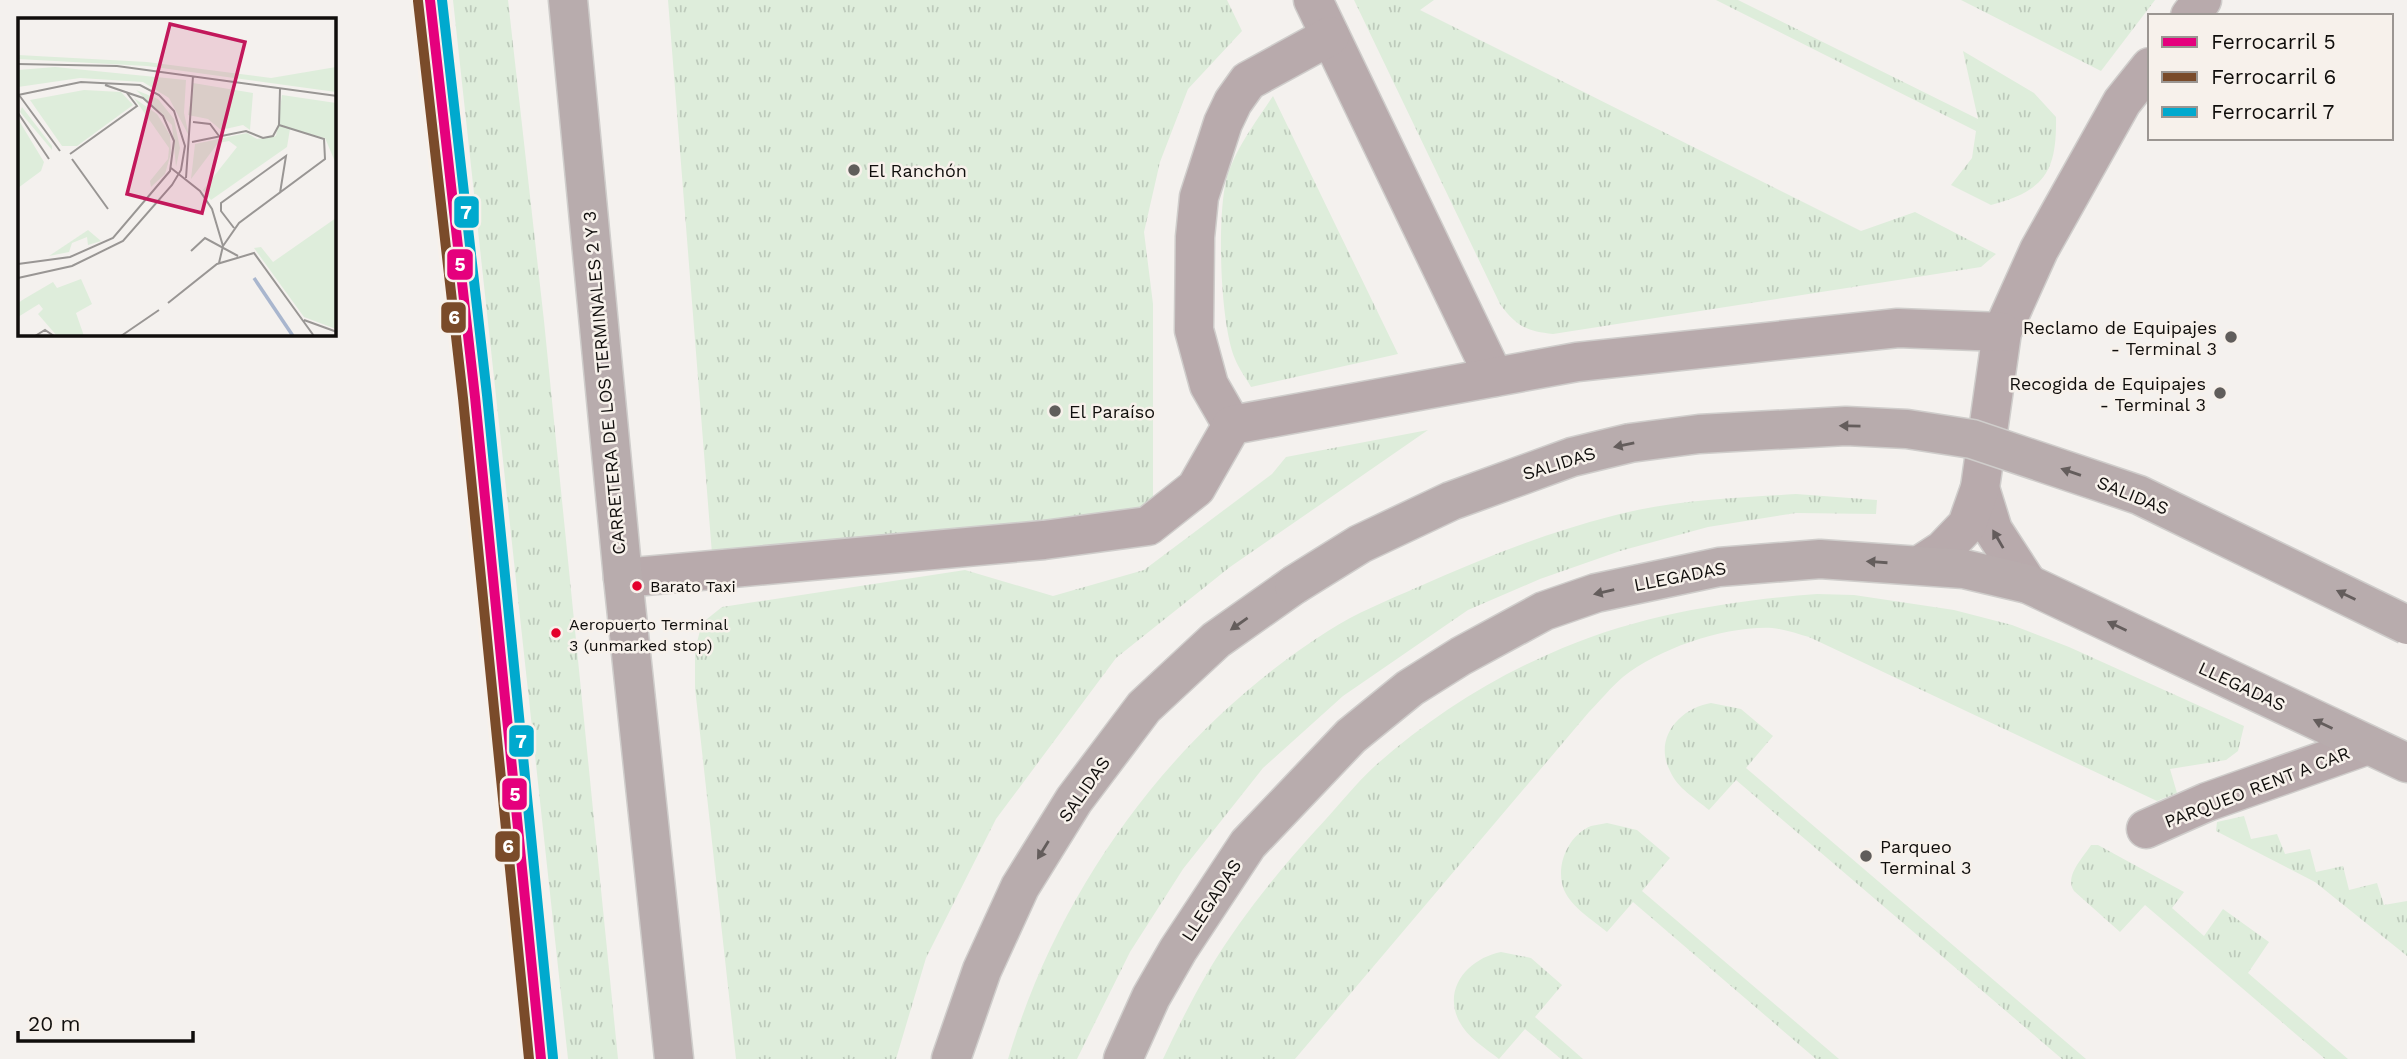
<svg xmlns="http://www.w3.org/2000/svg" width="2407" height="1059" font-family="'Work Sans',sans-serif">
	<style>
		.grass { fill: url(#grass-tufts) }
		.lines { fill: none; stroke-linecap: round; stroke-linejoin: round }
		.minor-casing { stroke: #cfcdcb; stroke-width: 41 }
		.major-casing { stroke: #cfcdcb; stroke-width: 41 }
		.minor { stroke: #b8aaac; stroke-width: 38 }
		.major { stroke: #b8acad; stroke-width: 38 }
		.major-bridge-casing { stroke: #cfcdcb; stroke-width: 41; stroke-linecap: butt }
		.major-bridge { stroke: #b8acad; stroke-width: 38 }
		.rail-1-casing { stroke: #f7f1eb; stroke-width: 16 }
		.rail-2-casing { stroke: #f7f1eb; stroke-width: 16 }
		.rail-3-casing { stroke: #f7f1eb; stroke-width: 16 }
		.rail-1 { stroke: #e5007d; stroke-width: 10 }
		.rail-2 { stroke: #7a4b2a; stroke-width: 10 }
		.rail-3 { stroke: #00a9ce; stroke-width: 10 }
		.oneway { fill: #645d5c }
		.oneway2 { fill: #645c5c }
		.poi-dot { fill: #605d5b; stroke: #f7f1eb; stroke-width: 2.5 }
		.bus-dot { fill: #e4002b; stroke: #f7f1eb; stroke-width: 2.5 }
		.labels { text-anchor: middle; dominant-baseline: central; stroke-width: 5; stroke-linejoin: round; paint-order: stroke }
		.bus-label { font-size: 16px; fill: #100e0c; stroke: #f7f1eb; text-anchor: start }
		.poi-label { font-size: 18px; fill: #100e0c; stroke: #f7f1eb; text-anchor: start }
		.street-label { font-size: 18px; fill: #100e0c; stroke: #f7f1eb }
		.inset-river { fill: none; stroke: #a9b6ce; stroke-width: 3.5 }
		.inset-road { fill: none; stroke: #999694; stroke-width: 2 }
		.view { fill: #c2185b; fill-opacity: 0.15; stroke: #c2185b; stroke-width: 3.5 }
		.inset-edge { fill: none; stroke: #100e0c; stroke-width: 3.5 }
		.line-badge { stroke: #f7f1eb; stroke-width: 2.5 }
		.badge-label { font-size: 19px; text-anchor: middle; font-weight: bold; fill: #fff }
	</style>
	<defs>
		<pattern id="grass-tufts" width="24" height="20" patternUnits="userSpaceOnUse" patternTransform="scale(1.75)"><rect width="24" height="20" fill="#deeddb"/><path d="M3 7l-1-3M5 7V3M7 7l1-3M15 17l-1-3M17 17v-4M19 17l1-3" fill="none" stroke="#bdcabb"/></pattern>
	</defs>
	<rect width="100%" height="100%" fill="#f4f1ee"/>
	<g class="grass">
		<polygon points="453,0 508,0 544,321 618,1059 568,1059"/>
		<polygon points="668,0 1227,0 1242,31 1188,89 1160,162 1144,232 1153,304 1153,509 712,554"/>
		<path d="M 1354,0 L 1434,0 L 1420,10 L 1861,231 L 1915,212 L 1996,254 L 1981,267 L 1553,334 C 1526,331 1516,326 1500,304 Z"/>
		<path d="M 1716,0 L 1738,0 L 1978,119 L 1963,51 L 2034,93 L 2056,117 C 2057,171 2045,191 1991,205 L 1951,185 L 1972,158 L 1976,131 Z"/>
		<polygon points="1961,0 2155,0 2101,71"/>
		<path d="M 1273,96 L 1398,354 L 1251,387 C 1246,378 1239,369 1235,359 C 1220,323 1217,219 1226,181 C 1234,150 1256,122 1273,96 Z"/>
		<polygon points="1428,430 1230,567 1116,658 996,819 926,958 896,1059 736,1059 695,688 695,650 702,623 722,607 965,570 1053,596 1144,570 1272,474 1286,457"/>
		<path d="M 1796,494 L 1877,500 L 1876,514 L 1796,513 L 1708,527 L 1620,551 L 1540,579 L 1468,610 L 1343,696 L 1263,768 L 1183,869 L 1130,952 L 1077,1059 L 1008,1059 C 1060,885 1174,729 1328,631 C 1356,613 1388,600 1418,587 C 1481,559 1545,533 1612,516 C 1671,500 1735,498 1796,494 Z"/>
		<path d="M 1817,594 L 1854,595 L 1954,610 L 2012,625 L 2069,647 L 2244,726 L 2238,751 L 2226,760 L 2170,769 L 2177,793 L 2157,801 L 1809,637 C 1798,634 1784,629 1772,628 C 1725,626 1660,648 1623,677 C 1611,687 1600,701 1589,712 L 1295,1059 L 1163,1059 C 1177,1029 1192,999 1209,970 C 1239,920 1276,874 1315,831 C 1335,810 1354,785 1376,765 C 1427,720 1487,681 1549,654 C 1633,616 1726,601 1817,594 Z"/>
		<path d="M 1711,703 L 1741,709 L 1773,736 L 1746,768 L 2086,1059 L 2062,1059 L 1736,780 L 1709,810 C 1696,799 1677,788 1670,771 C 1653,738 1680,708 1711,703 Z"/>
		<polygon points="2244,816 2251,839 2277,834 2285,854 2310,849 2316,872 2343,866 2349,890 2377,883 2384,905 2407,901 2407,956 2315,882 2216,831 2217,822"/>
		<path d="M 1607,823 L 1637,830 L 1670,858 L 1642,891 L 1839,1059 L 1816,1059 L 1633,902 L 1607,932 C 1593,920 1572,908 1564,890 C 1555,867 1567,836 1591,826 C 1596,825 1602,824 1607,823 Z"/>
		<path d="M 2091,845 L 2098,845 L 2184,892 L 2172,908 L 2204,936 L 2223,909 L 2269,942 L 2248,973 L 2348,1059 L 2325,1059 L 2145,905 L 2120,932 L 2074,891 C 2064,876 2083,858 2091,845 Z"/>
		<path d="M 1501,952 L 1531,958 L 1562,985 L 1535,1017 L 1583,1059 L 1561,1059 L 1525,1029 L 1499,1059 C 1485,1048 1467,1037 1459,1021 C 1442,987 1470,958 1501,952 Z"/>
	</g>
	<g class="lines">
		<defs>
			<g id="minor">
				<polyline points="1313,0 1494,377"/>
				<polyline points="2190,16 2202,0"/>
				<polyline points="1232,425 1209,385 1194,330 1195,237 1199,197 1223,123 1233,102 1248,81 1330,36"/>
				<polyline points="1980,488 1993,530 2028,584"/>
				<polyline points="1920,565 1943,550 1967,525 1980,488 2002,332 2039,250 2122,102 2150,67"/>
				<polyline points="623,578 1044,540 1148,526 1196,488 1232,425 1577,362 1898,328 2002,332"/>
				<polyline points="2146,829 2207,802 2368,745"/>
			</g>
			<g id="major">
				<polyline points="568,0 623,578 674,1059"/>
				<polyline points="951,1059 982,970 1020,887 1074,800 1144,707 1216,640 1294,585"/>
				<polyline points="1123,1059 1151,997 1178,950 1248,844 1351,736 1410,688 1461,656 1544,611 1596,593 1719,567 1820,559 1964,569 2028,584 2407,763"/>
			</g>
		</defs>
		<use href="#minor" class="minor-casing"/>
		<use href="#major" class="major-casing"/>
		<use href="#minor" class="minor"/>
		<use href="#major" class="major"/>
		<defs>
			<polyline id="major-bridge" points="1294,585 1360,544 1451,501 1572,457 1630,443 1699,434 1846,426 1907,429 1972,439 2139,495 2407,625"/>
		</defs>
		<use href="#major-bridge" class="major-bridge-casing"/>
		<use href="#major-bridge" class="major-bridge"/>
		<defs>
			<polyline id="rail-1" points="430,0 475,397 541,1059"/>
			<polyline id="rail-2" points="418,1 463,398 529,1059"/>
			<polyline id="rail-3" points="442,0 487,395 553,1058"/>
		</defs>
		<use href="#rail-1" class="rail-1-casing"/>
		<use href="#rail-2" class="rail-2-casing"/>
		<use href="#rail-3" class="rail-3-casing"/>
		<use href="#rail-1" class="rail-1"/>
		<use href="#rail-2" class="rail-2"/>
		<use href="#rail-3" class="rail-3"/>
	</g>
	<defs><path id="oneway-solid" d="M-6-.8H1V-3.2L6.5 0L1 3.2V.8H-6Z" transform="scale(1.75)"/></defs>
	<g class="oneway">
		<use href="#oneway-solid" transform="translate(1850 426) rotate(-179)"/>
		<use href="#oneway-solid" transform="translate(1624 445) rotate(168)"/>
		<use href="#oneway-solid" transform="translate(2071 472) rotate(-161)"/>
		<use href="#oneway-solid" transform="translate(1877 562) rotate(-176)"/>
		<use href="#oneway-solid" transform="translate(1604 592) rotate(167)"/>
		<use href="#oneway-solid" transform="translate(2346 595) rotate(-154)"/>
		<use href="#oneway-solid" transform="translate(1239 624) rotate(145)"/>
		<use href="#oneway-solid" transform="translate(2117 626) rotate(-155)"/>
		<use href="#oneway-solid" transform="translate(2323 724) rotate(-155)"/>
		<use href="#oneway-solid" transform="translate(1043 850) rotate(122)"/>
	</g>
	<use class="oneway2" href="#oneway-solid" transform="translate(1998 539) rotate(-120)"/>
	<g class="poi-dot">
		<circle cx="854" cy="170" r="7"/>
		<circle cx="2231" cy="337" r="7"/>
		<circle cx="2220" cy="393" r="7"/>
		<circle cx="1055" cy="411" r="7"/>
		<circle cx="1866" cy="856" r="7"/>
	</g>
	<g class="bus-dot">
		<circle cx="637" cy="586" r="6"/>
		<circle cx="556" cy="633" r="6"/>
	</g>
	<g class="labels">
		<g class="bus-label">
			<text x="650" y="586">Barato Taxi</text>
			<text x="569" y="624">Aeropuerto Terminal<tspan x="569" dy="21">3 (unmarked stop)</tspan></text>
		</g>
		<g class="poi-label">
			<text x="868" y="170">El Ranchón</text>
			<text x="2217" y="327" text-anchor="end">Reclamo de Equipajes<tspan x="2217" dy="21">- Terminal 3</tspan></text>
			<text x="2206" y="383" text-anchor="end">Recogida de Equipajes<tspan x="2206" dy="21">- Terminal 3</tspan></text>
			<text x="1069" y="411">El Paraíso</text>
			<text x="1880" y="846">Parqueo<tspan x="1880" dy="21">Terminal 3</tspan></text>
		</g>
		<g class="street-label">
			<text transform="translate(604 383) rotate(-95)">CARRETERA DE LOS TERMINALES 2 Y 3</text>
			<text transform="translate(1559 463) rotate(-17)">SALIDAS</text>
			<text transform="translate(2133 495) rotate(22)">SALIDAS</text>
			<text transform="translate(1680 576) rotate(-11)">LLEGADAS</text>
			<text transform="translate(2242 686) rotate(25)">LLEGADAS</text>
			<text transform="translate(2257 787) rotate(-21)">PARQUEO RENT A CAR</text>
			<text transform="translate(1084 789) rotate(-55)">SALIDAS</text>
			<text transform="translate(1211 900) rotate(-57)">LLEGADAS</text>
		</g>
	</g>
	<g transform="translate(18 18)">
		<rect width="318" height="318" fill="#f4f1ee"/>
		<path d="M 0,37 L 129,44 L 253,60 L 318,49 L 318,74 L 129,48 L 0,41 ZM 37,49 L 168,62 L 166,95 L 171,118 L 151,80 L 125,64 L 62,60 L 0,69 L 0,52 ZM 175,65 L 235,75 L 232,112 L 225,107 L 203,112 L 190,101 L 170,97 ZM 66,72 L 103,74 L 115,87 L 59,128 L 44,128 L 12,82 ZM 118,72 L 140,81 L 156,101 L 162,130 L 158,149 L 154,107 ZM 264,77 L 318,85 L 318,146 L 307,120 L 272,111 L 269,129 L 193,182 L 185,172 L 219,129 L 211,123 L 200,125 L 173,161 L 177,126 L 229,115 L 239,121 L 258,118 ZM 116,80 L 139,96 L 152,117 L 153,135 L 147,156 L 133,169 L 132,163 L 150,141 L 151,130 ZM 4,89 L 34,128 L 34,132 L 2,94 ZM 0,101 L 26,144 L 23,153 L 0,170 ZM 318,200 L 318,311 L 286,299 L 236,230 L 243,229 L 255,244 ZM 70,212 L 83,223 L 70,227 L 69,219 L 54,225 L 51,234 L 31,238 ZM 63,261 L 74,286 L 58,295 L 66,318 L 39,318 L 20,296 L 25,291 L 21,286 L 0,299 L 0,285 L 6,281 L 35,264 L 39,270 Z" fill="#deeddb"/>
		<path class="inset-river" d="M 236,260 L 275,318"/>
		<path class="inset-road" d="M 0,46 L 99,48 L 319,78M 0,77 L 63,64 L 122,67 L 141,77 L 156,93 L 167,128 L 163,152 L 154,167 L 105,223 L 54,248 L 0,260M 1,77 L 42,133M 0,95 L 31,141M 175,104 L 192,106 L 201,118M 174,124 L 228,113 L 245,120 L 255,118 L 261,107 L 262,71M 52,136 L 119,88 L 109,75M 54,141 L 90,191M 153,150 L 182,173 L 194,191 L 205,228 L 201,245M 168,160 L 175,58M 216,210 L 203,193 L 203,185 L 268,138 L 262,175M 205,228 L 221,205 L 307,141 L 306,121 L 261,107M 173,233 L 187,220 L 220,238M 0,246 L 52,239 L 95,220 L 152,153 L 156,123 L 145,98 L 125,80 L 87,67M 150,285 L 199,246 L 236,235 L 296,318M 286,302 L 319,314M 17,318 L 27,312 L 36,318M 103,318 L 141,292"/>
		<path class="view" d="M 152,6 L 227,24 L 184,195 L 109,176 Z"/>
		<rect width="318" height="318" class="inset-edge"/>
	</g>
	<g class="line-badge">
		<rect x="453" y="195" width="27" height="34" rx="7" fill="#00a9ce"/>
		<rect x="446" y="248" width="28" height="33" rx="7" fill="#e5007d"/>
		<rect x="440" y="301" width="27" height="33" rx="7" fill="#7a4b2a"/>
		<rect x="508" y="724" width="27" height="34" rx="7" fill="#00a9ce"/>
		<rect x="501" y="777" width="27" height="34" rx="7" fill="#e5007d"/>
		<rect x="494" y="830" width="27" height="33" rx="7" fill="#7a4b2a"/>
	</g>
	<g class="badge-label">
		<text x="466" y="219">7</text>
		<text x="460" y="271">5</text>
		<text x="454" y="324">6</text>
		<text x="521" y="748">7</text>
		<text x="515" y="801">5</text>
		<text x="508" y="853">6</text>
	</g>
	<rect x="2148" y="14" width="245" height="126" fill="#f7f1eb" stroke="#9b9692" stroke-width="2"/>
	<rect x="2162" y="37" width="35" height="10" fill="#e5007d" stroke="#9b9692" stroke-width="2"/>
	<text x="2211" y="49" font-size="21" fill="#100e0c">Ferrocarril 5</text>
	<rect x="2162" y="72" width="35" height="10" fill="#7a4b2a" stroke="#9b9692" stroke-width="2"/>
	<text x="2211" y="84" font-size="21" fill="#100e0c">Ferrocarril 6</text>
	<rect x="2162" y="107" width="35" height="10" fill="#00a9ce" stroke="#9b9692" stroke-width="2"/>
	<text x="2211" y="119" font-size="21" fill="#100e0c">Ferrocarril 7</text>
	<path d="M18 1031v10h175v-10" fill="none" stroke="#100e0c" stroke-width="3.5"/>
	<text x="28" y="1031" font-size="21" fill="#100e0c" stroke="#f7f1eb" stroke-width="5" paint-order="stroke">20 m</text>
</svg>
